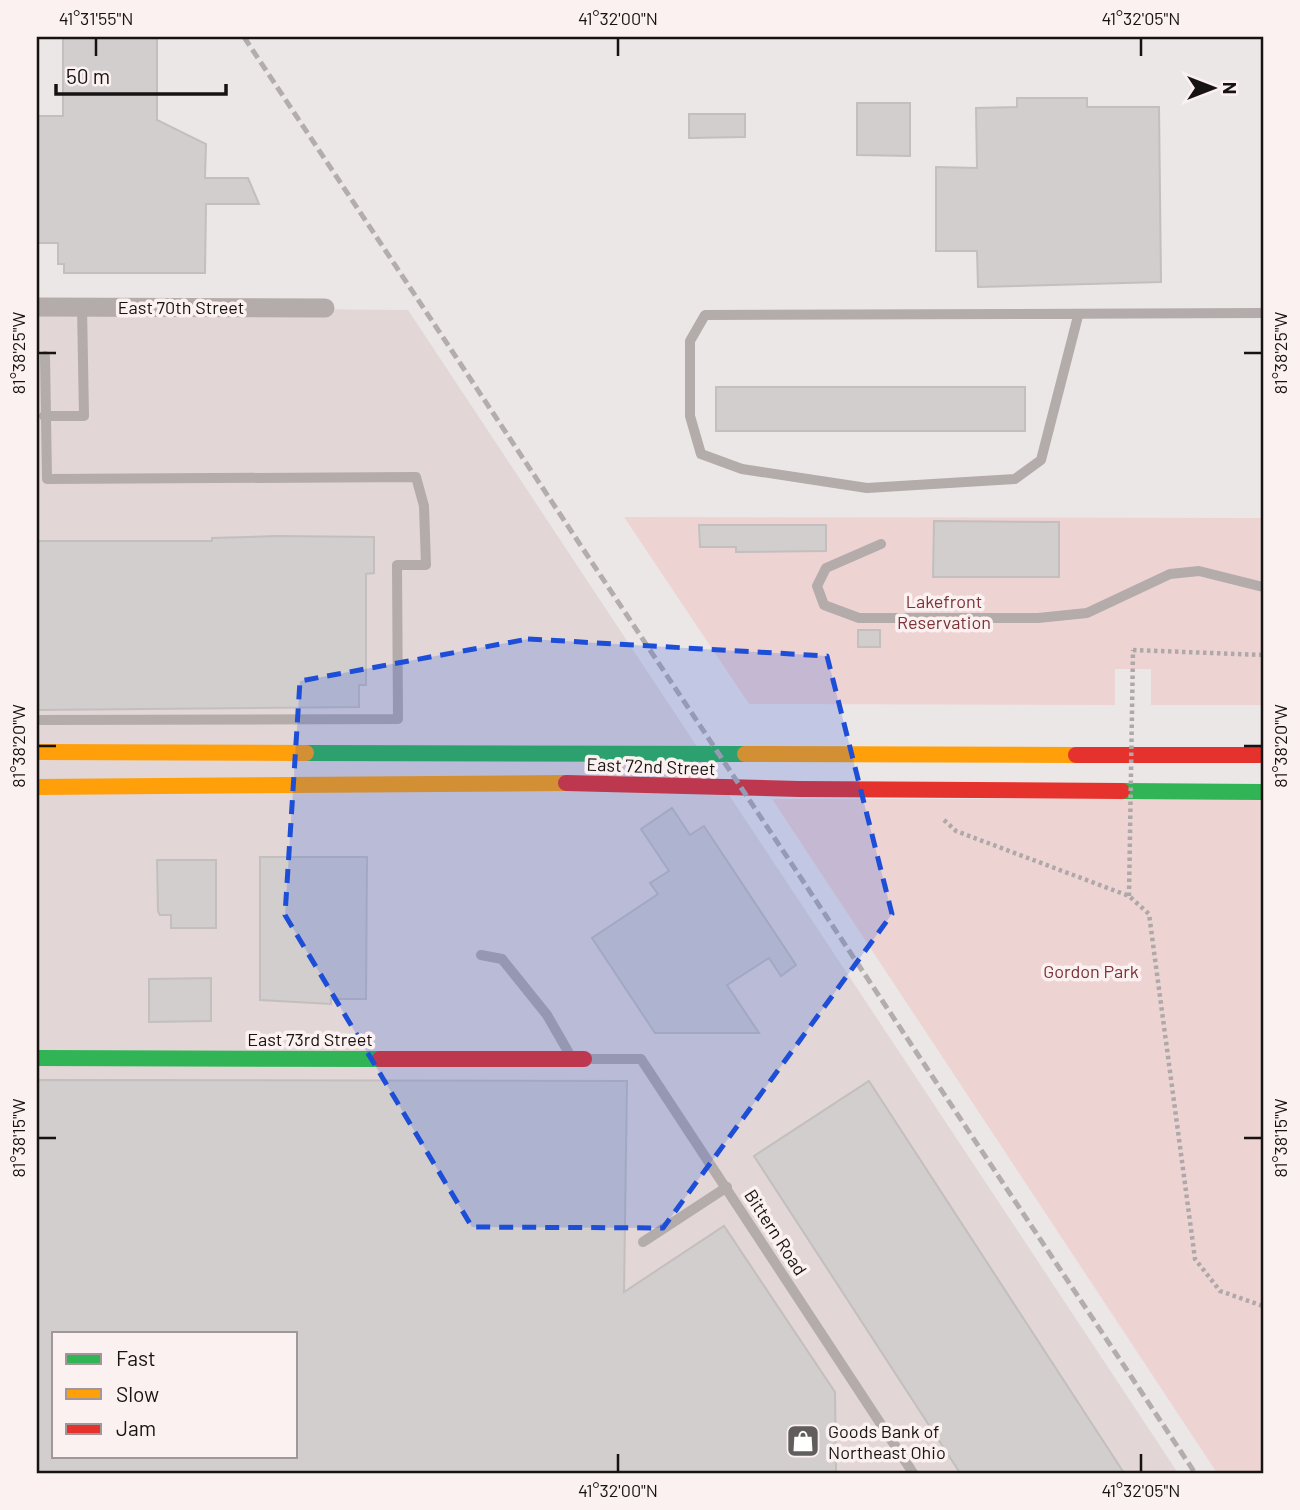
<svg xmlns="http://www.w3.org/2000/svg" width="1300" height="1510" font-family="Barlow,sans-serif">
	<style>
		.built { fill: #e2d6d6; fill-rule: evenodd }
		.green { fill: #eed3d3 }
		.building { fill: #d2cece; stroke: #c3bfbf; stroke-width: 2; fill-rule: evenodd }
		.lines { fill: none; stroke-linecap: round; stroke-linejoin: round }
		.path { stroke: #afa8a8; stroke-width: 4.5; stroke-dasharray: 3.5 3.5; stroke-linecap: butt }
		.lane { stroke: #b4abab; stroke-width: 10 }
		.street { stroke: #b4abab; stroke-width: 19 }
		.fast { stroke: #30b455; stroke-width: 16 }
		.slow { stroke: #ff9f0a; stroke-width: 16 }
		.jam { stroke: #e5322d; stroke-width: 16 }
		.rail { stroke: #b4adad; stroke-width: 5; stroke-dasharray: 10 5; stroke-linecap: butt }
		.path-bridge { stroke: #afa8a8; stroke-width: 4.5; stroke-dasharray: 3.5 3.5; stroke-linecap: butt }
		.marked { fill: #1d4ed8; fill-opacity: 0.2; stroke: #1d4ed8; stroke-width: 5; stroke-dasharray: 14 9; stroke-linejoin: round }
		.ticks { fill: none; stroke: #161312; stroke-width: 2.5 }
		.labels { text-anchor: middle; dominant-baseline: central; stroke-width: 7; stroke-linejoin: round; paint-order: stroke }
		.street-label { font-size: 18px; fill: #161312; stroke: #fcf1f1 }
		.park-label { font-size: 18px; fill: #7c3136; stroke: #fcf1f1 }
		.poi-label { font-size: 18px; fill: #161312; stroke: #fcf1f1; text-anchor: start }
		.neatline { fill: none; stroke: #161312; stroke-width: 2.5 }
		.ticks-label { font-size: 18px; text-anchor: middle; fill: #161312 }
	</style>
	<rect width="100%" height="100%" fill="#ece7e7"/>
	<path class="built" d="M 37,307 L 408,310 L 1178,1473 L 37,1473 ZM 54,1333 L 296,1333 L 296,1456 L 54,1456 Z"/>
	<g class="green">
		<polygon points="624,517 1263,518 1263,705 1151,705 1151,669 1115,669 1115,705 749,704"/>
		<polygon points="772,799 1263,799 1263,1473 1217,1473"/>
	</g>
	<g class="building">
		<polygon points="63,37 157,37 157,120 206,144 205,178 248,178 259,204 206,204 205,273 64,273 64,264 58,264 58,243 37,243 37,116 63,116"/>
		<polygon points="1017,98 1087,98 1087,107 1159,107 1161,282 978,287 977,251 936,251 936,167 977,168 976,108 1017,107"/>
		<polygon points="857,103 910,103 910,156 857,155"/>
		<polygon points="689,114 745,114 745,137 689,138"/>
		<rect x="716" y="387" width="309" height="44"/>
		<polygon points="934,521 1059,522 1059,577 933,577"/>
		<polygon points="699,525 826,525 826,551 736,552 736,547 700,547"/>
		<polygon points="277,536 374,537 374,573 366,574 366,685 359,685 359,707 37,710 37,541 212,541 212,538"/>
		<rect x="858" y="630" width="22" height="17"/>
		<polygon points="672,808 690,835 704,826 796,965 781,976 769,958 727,985 759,1033 655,1033 592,938 658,894 650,883 669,871 641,829"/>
		<polygon points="260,857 367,857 366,999 331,999 331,1004 260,1000"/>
		<polygon points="157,860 216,860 216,928 171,928 171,915 160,915 158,911"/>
		<polygon points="211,978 211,1021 149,1022 149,979"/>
		<path d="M 37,1080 L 627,1081 L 624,1292 L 724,1226 L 835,1392 L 836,1473 L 37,1473 ZM 54,1333 L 296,1333 L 296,1456 L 54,1456 Z"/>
		<polygon points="869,1081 1124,1473 960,1473 754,1156"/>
	</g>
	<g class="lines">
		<g class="path">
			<polyline points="1133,650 1263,655"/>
			<polyline points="944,820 956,831 1129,896 1149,914 1195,1259 1220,1291 1263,1306"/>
		</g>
		<g class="lane">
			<polyline points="1078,316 1041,460 1015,479 867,488 742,469 701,454 690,416 690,341 705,315 1263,313"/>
			<polyline points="44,416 84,416 82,307"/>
			<polyline points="881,544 826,568 817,586 824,605 859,618 1038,618 1087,613 1170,574 1199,571 1263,587"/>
			<polyline points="37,720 398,719 397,565 426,565 424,506 416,477 47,479 45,356"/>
			<polyline points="481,955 502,959 547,1015 570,1055"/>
			<polyline points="588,1059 641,1059 913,1473"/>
			<polyline points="643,1242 727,1187"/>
		</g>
		<polyline class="street" points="37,307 325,308"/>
		<g class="fast">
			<polyline points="306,753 745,754"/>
			<polyline points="1122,791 1263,792"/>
			<polyline points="37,1058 380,1059"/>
		</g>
		<g class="slow">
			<polyline points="37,752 306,753"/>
			<polyline points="745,754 1076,755"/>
			<polyline points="37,787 566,783"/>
		</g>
		<g class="jam">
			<polyline points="1076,755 1263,755"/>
			<polyline points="566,783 799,789 1122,791"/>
			<polyline points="380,1059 584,1059"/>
		</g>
		<polyline class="rail" points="244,37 1195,1473"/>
		<polyline class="path-bridge" points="1129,896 1133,650"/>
	</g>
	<path class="marked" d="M 528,639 L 827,656 L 892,914 L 663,1228 L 472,1227 L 285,915 L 300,681 Z"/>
	<path class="ticks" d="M 96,38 L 96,56M 618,38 L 618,56M 1141,38 L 1141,56M 38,353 L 56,353M 1244,353 L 1262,353M 38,746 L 56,746M 1244,746 L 1262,746M 38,1138 L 56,1138M 1244,1138 L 1262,1138M 618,1454 L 618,1472M 1141,1454 L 1141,1472"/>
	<defs>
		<symbol id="shop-square" viewBox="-11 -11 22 22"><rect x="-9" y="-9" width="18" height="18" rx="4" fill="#615d5d" stroke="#fcf1f1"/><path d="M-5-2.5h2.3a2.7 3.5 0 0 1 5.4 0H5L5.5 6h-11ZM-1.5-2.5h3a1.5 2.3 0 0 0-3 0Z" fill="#fff"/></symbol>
	</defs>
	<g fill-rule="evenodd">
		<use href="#shop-square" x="784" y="1422" width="38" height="38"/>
	</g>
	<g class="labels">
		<g class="street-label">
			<text x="181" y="307">East 70th Street</text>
			<text transform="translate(651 766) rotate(2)">East 72nd Street</text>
			<text x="310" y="1039">East 73rd Street</text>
			<text transform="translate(776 1232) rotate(57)">Bittern Road</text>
		</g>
		<g class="park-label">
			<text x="944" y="601">Lakefront<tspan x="944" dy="21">Reservation</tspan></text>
			<text x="1091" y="971">Gordon Park</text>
		</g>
		<g class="poi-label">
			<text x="828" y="1431">Goods Bank of<tspan x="828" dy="21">Northeast Ohio</tspan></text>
		</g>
	</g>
	<rect width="1300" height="1510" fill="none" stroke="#fcf1f1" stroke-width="77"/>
	<rect x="52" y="1332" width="245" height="126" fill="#fcf1f1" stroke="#a09898" stroke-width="2"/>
	<rect x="66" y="1354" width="35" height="10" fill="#30b455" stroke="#a09898" stroke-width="2"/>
	<text x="116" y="1366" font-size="21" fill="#161312">Fast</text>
	<rect x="66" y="1389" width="35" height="10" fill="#ff9f0a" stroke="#a09898" stroke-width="2"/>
	<text x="116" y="1402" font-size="21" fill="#161312">Slow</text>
	<rect x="66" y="1424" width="35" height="10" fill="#e5322d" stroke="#a09898" stroke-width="2"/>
	<text x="116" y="1436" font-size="21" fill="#161312">Jam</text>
	<g transform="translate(1213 88) rotate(90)" stroke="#fcf1f1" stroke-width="5" paint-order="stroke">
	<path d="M0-5L12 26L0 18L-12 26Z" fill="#161312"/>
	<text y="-10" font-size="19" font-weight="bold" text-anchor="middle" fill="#161312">N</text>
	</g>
	<path d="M56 84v10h170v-10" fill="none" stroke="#161312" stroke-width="3.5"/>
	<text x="66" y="84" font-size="21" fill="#161312" stroke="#fcf1f1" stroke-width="5" paint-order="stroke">50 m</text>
	<rect x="38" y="38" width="1224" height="1434" class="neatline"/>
	<g class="ticks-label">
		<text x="96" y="25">41°31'55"N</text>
		<text x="618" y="25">41°32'00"N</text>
		<text x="1141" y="25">41°32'05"N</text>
		<text transform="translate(1281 353) rotate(-90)" y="6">81°38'25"W</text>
		<text transform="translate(19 353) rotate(-90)" y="6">81°38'25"W</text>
		<text transform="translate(19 746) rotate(-90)" y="6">81°38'20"W</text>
		<text transform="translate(1281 746) rotate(-90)" y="6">81°38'20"W</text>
		<text transform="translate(1281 1138) rotate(-90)" y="6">81°38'15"W</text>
		<text transform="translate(19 1138) rotate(-90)" y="6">81°38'15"W</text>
		<text x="618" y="1497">41°32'00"N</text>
		<text x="1141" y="1497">41°32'05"N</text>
	</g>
</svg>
